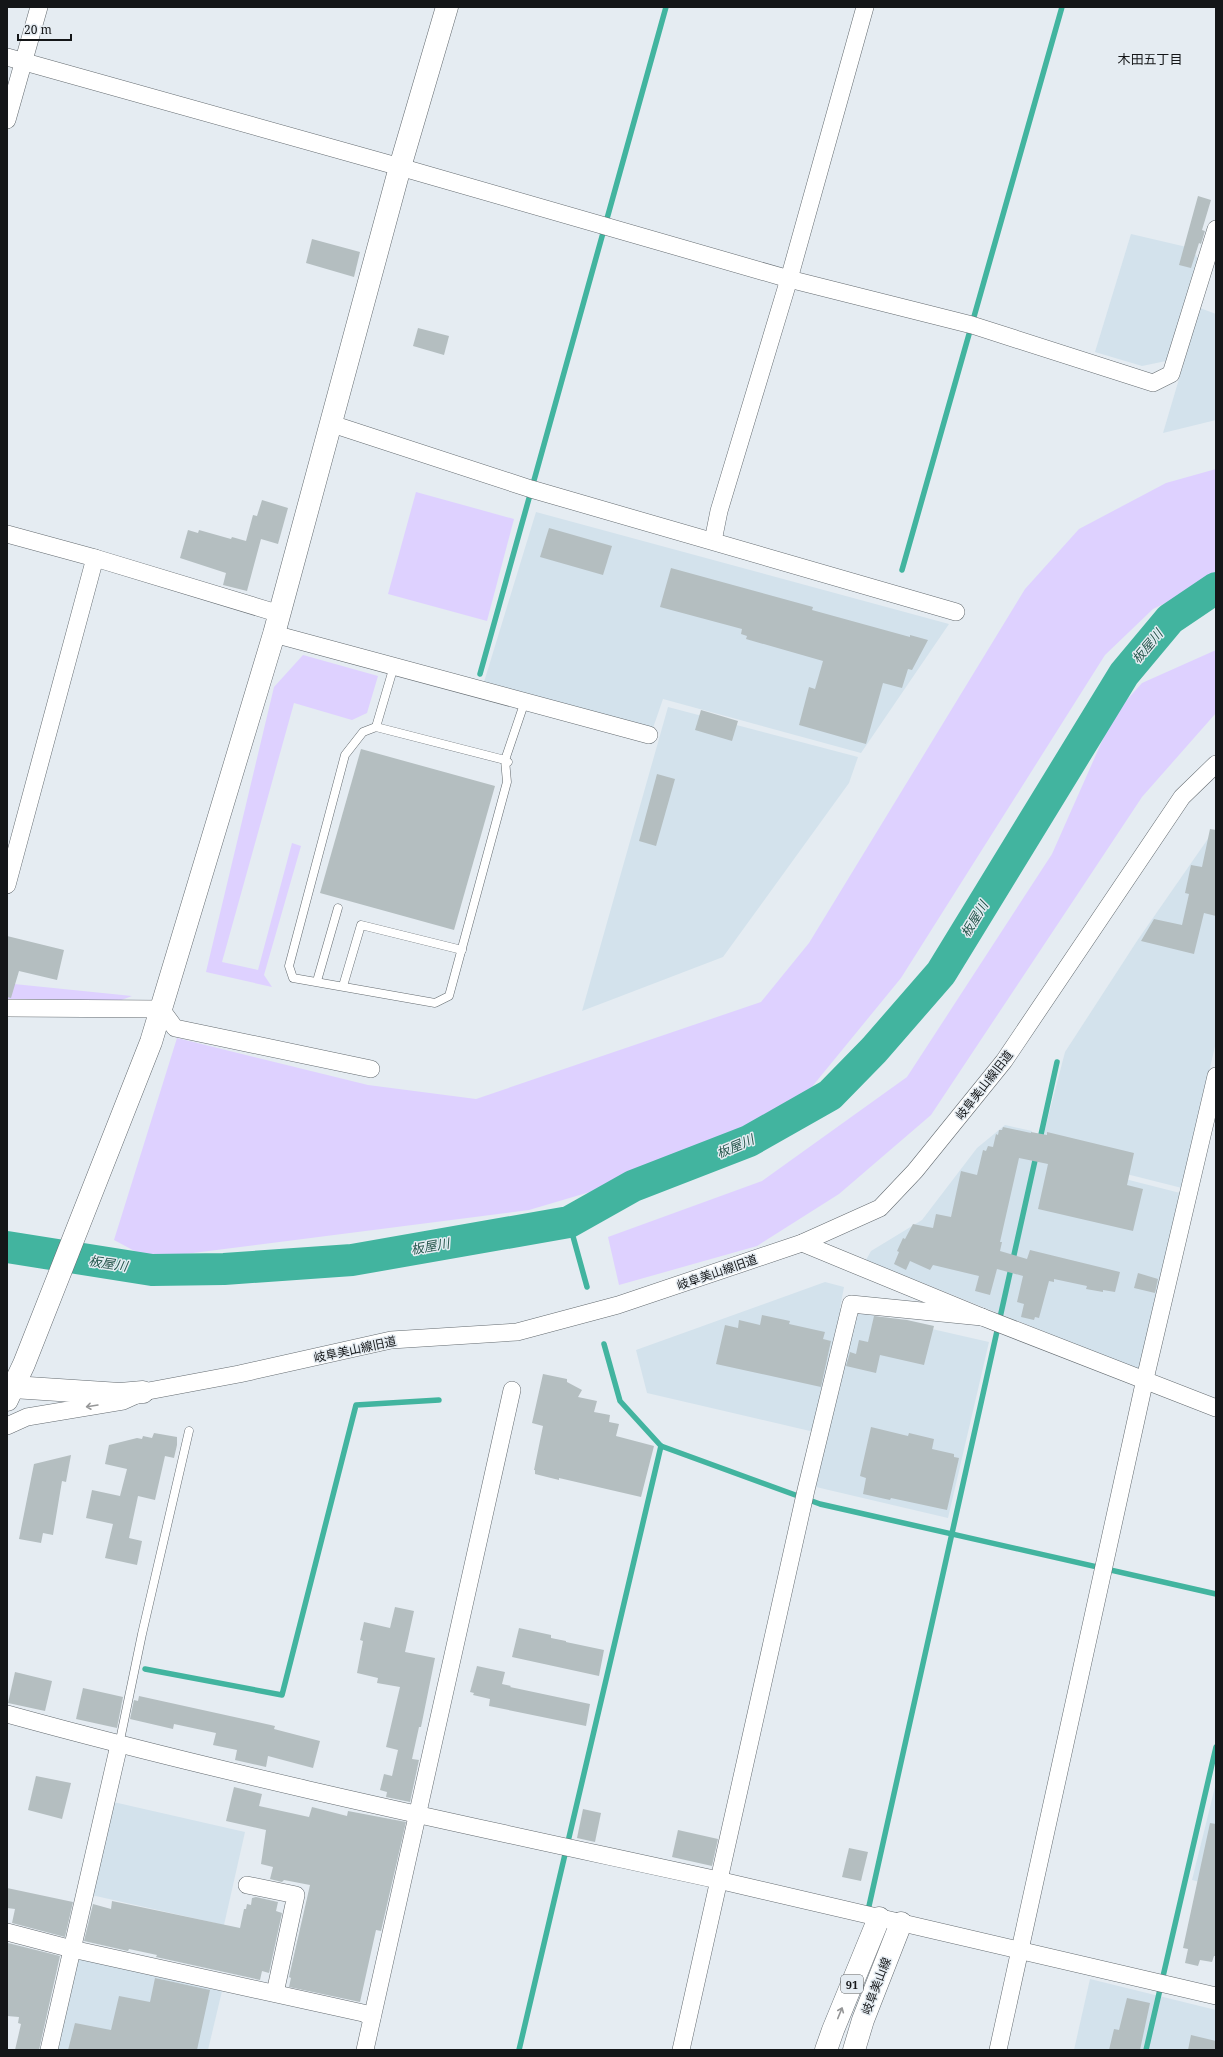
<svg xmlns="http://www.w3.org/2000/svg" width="1223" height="2057" font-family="'Noto Serif','Noto Sans JP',serif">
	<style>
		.built { fill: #d3e2ec }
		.green { fill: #ded1ff }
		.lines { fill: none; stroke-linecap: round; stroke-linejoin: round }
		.stream { stroke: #42b49f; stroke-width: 5.5 }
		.river { stroke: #42b49f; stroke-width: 32 }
		.building { fill: #b4bec0 }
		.lane-casing { stroke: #646b70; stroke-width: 9 }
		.street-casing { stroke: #646b70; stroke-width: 18 }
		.secondary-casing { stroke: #646b70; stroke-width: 23 }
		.primary-casing { stroke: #646b70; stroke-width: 23 }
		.lane { stroke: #fff; stroke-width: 8 }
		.street { stroke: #fff; stroke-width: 17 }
		.secondary { stroke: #fff; stroke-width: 22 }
		.primary { stroke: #fff; stroke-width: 22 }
		.oneway { stroke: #959697 }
		.labels { text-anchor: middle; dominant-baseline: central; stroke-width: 3; stroke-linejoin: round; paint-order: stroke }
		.shield { fill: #e5ecf2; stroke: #535659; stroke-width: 1 }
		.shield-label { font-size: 11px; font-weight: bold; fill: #141618 }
		.street-label { font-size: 12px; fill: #141618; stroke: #e5ecf2 }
		.neighbourhood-label { font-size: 13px; fill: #141618; stroke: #e5ecf2 }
		.water-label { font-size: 13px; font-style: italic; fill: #28584e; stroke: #e5ecf2 }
	</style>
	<rect width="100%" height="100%" fill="#e5ecf2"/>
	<g class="built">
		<polygon points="1131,234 1191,248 1199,260 1166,361 1142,366 1095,352"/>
		<polygon points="1200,308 1216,314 1216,420 1163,433"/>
		<polygon points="536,512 949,624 861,753 663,699 653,728 484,682"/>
		<polygon points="668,707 858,757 849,783 723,957 582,1011"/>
		<polygon points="1212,833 1216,834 1216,1042 1182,1188 1039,1152 1065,1052 1137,941"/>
		<polygon points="1005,1125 1032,1131 1027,1154 1184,1194 1144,1364 1137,1369 866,1260 871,1251 922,1220 977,1148"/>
		<polygon points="825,1282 844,1287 840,1308 989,1342 948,1518 816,1487 827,1435 647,1393 636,1350"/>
		<polygon points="1216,1783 1216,1886 1192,1880"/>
		<polygon points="109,1801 245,1832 224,1925 87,1894"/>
		<polygon points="77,1957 222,1991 208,2050 56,2050"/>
		<polygon points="1090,1979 1216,2010 1216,2050 1074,2050"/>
	</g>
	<g class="green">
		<polygon points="1216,469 1216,579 1153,609 1105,655 901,978 811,1088 748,1129 600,1189 529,1210 185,1254 142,1255 114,1240 177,1038 368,1085 476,1099 761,1002 809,943 1025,589 1079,529 1166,483"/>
		<polygon points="416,492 514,519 487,621 388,594"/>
		<polygon points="1216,650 1216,713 1142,797 931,1115 839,1194 757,1246 619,1285 608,1237 762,1181 907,1077 1052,854 1114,714 1142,683"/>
		<polygon points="303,655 378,676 367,713 352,720 294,703 222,962 258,970 292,843 301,846 264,975 272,987 206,972 274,687"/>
		<polygon points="7,983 14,984 132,996 108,1005 7,1000"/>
	</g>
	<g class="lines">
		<g class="stream">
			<polyline points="902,570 1062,7"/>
			<polyline points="480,674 666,7"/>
			<polyline points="1040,1139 1057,1062"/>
			<polyline points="569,1222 587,1287"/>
			<polyline points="604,1344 620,1401 661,1446 820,1504 1216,1594"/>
			<polyline points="145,1669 282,1695 356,1405 439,1400"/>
			<polyline points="869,1906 1036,1156"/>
			<polyline points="519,2050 661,1446"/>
			<polyline points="1146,2050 1216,1747"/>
		</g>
		<polyline class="river" points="7,1247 152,1270 224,1269 352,1260 569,1222 633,1186 749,1141 830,1095 874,1050 941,973 1124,674 1170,619 1216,588"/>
	</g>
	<g class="building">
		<polygon points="1198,196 1211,200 1202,230 1205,231 1201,244 1199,243 1191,268 1179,265"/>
		<polygon points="312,239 360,252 354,277 306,263"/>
		<polygon points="418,328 449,336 444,355 413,346"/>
		<polygon points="262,500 288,508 278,544 261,539 247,591 223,585 226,573 180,558 188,530 198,533 199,530 231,539 232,537 246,541 253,515 257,516"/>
		<polygon points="549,528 612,546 603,575 540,557"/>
		<polygon points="671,568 813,607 812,610 910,637 910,635 928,640 912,670 908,669 902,688 883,683 866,744 799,725 809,687 815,689 823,661 746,639 747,636 741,634 742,629 660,607"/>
		<polygon points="701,710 738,721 732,741 695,730"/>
		<polygon points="361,749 495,786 454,930 320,893"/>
		<polygon points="657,774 675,779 656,846 639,841"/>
		<polygon points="1210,829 1216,830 1216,916 1204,913 1194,954 1141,941 1154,919 1182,925 1189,894 1185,893 1191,865 1202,867"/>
		<polygon points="7,936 64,950 57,980 19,971 11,998 7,997"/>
		<polygon points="1003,1127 1031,1133 1031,1132 1047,1135 1047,1132 1134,1153 1127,1185 1143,1189 1133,1231 1038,1209 1048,1164 1019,1158 1000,1242 1002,1242 1000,1251 1027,1259 1030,1250 1120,1272 1115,1292 1103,1290 1103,1292 1086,1289 1087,1286 1054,1279 1054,1282 1049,1281 1039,1318 1035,1317 1034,1320 1021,1317 1024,1304 1017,1302 1023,1276 997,1269 990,1295 975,1291 979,1276 933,1265 930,1270 910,1261 906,1270 894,1264 899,1252 897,1251 903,1238 905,1239 913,1224 933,1228 936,1214 951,1217 961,1171 977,1175 983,1150 986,1151 988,1146 993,1147 996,1134 998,1135 999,1130 1002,1130"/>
		<polygon points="1138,1273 1158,1279 1155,1293 1134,1288"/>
		<polygon points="762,1315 790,1321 789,1324 825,1332 823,1339 831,1341 821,1387 716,1364 725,1325 738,1328 739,1320 760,1325"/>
		<polygon points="874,1316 907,1320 934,1326 924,1365 880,1355 876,1373 846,1366 850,1352 856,1354 859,1340 868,1342"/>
		<polygon points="543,1374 567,1379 567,1382 582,1390 578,1397 597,1401 594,1412 610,1415 609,1422 619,1424 616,1436 654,1446 641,1497 559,1478 559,1480 535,1474 535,1470 534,1470 543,1426 532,1423"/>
		<polygon points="871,1427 908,1436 909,1433 934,1439 932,1449 954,1454 954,1457 959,1458 947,1510 891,1498 890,1500 863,1494 866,1478 860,1476"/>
		<polygon points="154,1433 177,1437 177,1445 174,1458 165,1456 155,1500 138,1496 129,1538 142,1541 137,1565 105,1558 113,1524 86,1518 92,1490 120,1496 127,1469 105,1464 109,1445 137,1438 142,1439 143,1436 152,1438"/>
		<polygon points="71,1455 66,1482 62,1481 53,1535 43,1533 41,1543 19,1539 34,1464"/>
		<polygon points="395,1607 414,1611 405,1652 435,1658 421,1727 419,1727 412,1759 419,1760 410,1802 386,1797 387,1792 380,1790 384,1774 392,1776 398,1750 386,1747 400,1687 377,1683 378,1678 357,1673 363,1641 360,1640 364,1622 390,1628"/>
		<polygon points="519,1628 551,1635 551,1638 566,1641 566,1642 604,1650 599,1676 512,1657"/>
		<polygon points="477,1666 505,1672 502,1684 511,1686 510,1687 590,1704 586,1726 489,1706 490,1699 473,1695 474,1693 470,1692"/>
		<polygon points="15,1672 52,1681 45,1711 8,1703"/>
		<polygon points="83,1688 123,1697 117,1728 76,1719"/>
		<polygon points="139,1696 275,1726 274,1729 320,1741 313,1768 268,1756 266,1767 235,1760 237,1750 213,1745 216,1733 174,1724 173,1729 130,1719 134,1700 138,1701"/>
		<polygon points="36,1776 71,1783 62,1819 28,1810"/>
		<polygon points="234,1787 262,1794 259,1806 309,1817 312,1807 347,1816 348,1811 406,1822 381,1931 376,1930 360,2002 289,1987 291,1978 289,1977 310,1885 284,1880 282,1882 270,1879 273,1867 261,1864 266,1830 226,1821"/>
		<polygon points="583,1809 601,1813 595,1842 577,1838"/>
		<polygon points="1210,1823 1216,1824 1216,1956 1214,1956 1212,1962 1200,1960 1198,1966 1185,1963 1188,1949 1183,1948"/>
		<polygon points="678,1830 718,1839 712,1866 672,1857"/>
		<polygon points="849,1848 868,1852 861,1881 842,1877"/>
		<polygon points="7,1888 73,1902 65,1937 12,1923 15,1909 7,1908"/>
		<polygon points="256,1897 278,1902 276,1911 282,1913 269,1973 262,1971 260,1980 156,1957 157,1955 129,1949 128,1951 84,1941 93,1904 111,1909 112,1901 240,1928 244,1909 246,1909 247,1904 251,1905 252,1898"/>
		<polygon points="8,1943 60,1956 39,2050 15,2050 21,2024 18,2023 19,2017 7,2016"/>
		<polygon points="155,1978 210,1990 197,2050 68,2050 75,2023 111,2030 119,1996 150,2002"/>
		<polygon points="1127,1998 1150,2003 1140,2050 1109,2050 1114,2029 1119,2030"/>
		<polygon points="1191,2035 1216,2041 1216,2050 1188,2050"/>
	</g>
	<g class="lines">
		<defs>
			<g id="lane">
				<polyline points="376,727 394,666"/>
				<polyline points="508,762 505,760 376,727 363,732 345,755 289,966 293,978 435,1003 449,996 507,782 505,760 525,701"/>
				<polyline points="317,981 338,908"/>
				<polyline points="343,986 361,925 462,950"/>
				<polyline points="119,1745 142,1634 189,1431"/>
			</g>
			<g id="street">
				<polyline points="7,57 400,167 789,279 972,325 1153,383 1171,374 1216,229"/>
				<polyline points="7,120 39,7"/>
				<polyline points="332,424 531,489 956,612"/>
				<polyline points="7,534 95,558 280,614"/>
				<polyline points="713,541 719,511 789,279 865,7"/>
				<polyline points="274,634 649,735"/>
				<polyline points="7,885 95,558"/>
				<polyline points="7,1008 161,1009 175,1028 371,1069"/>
				<polyline points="802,1243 982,1317 1216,1408"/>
				<polyline points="7,1426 27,1417 123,1401 143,1392 239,1374 391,1340 517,1332 618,1305 802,1243 880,1208 915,1171 1004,1061 1182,797 1216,764"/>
				<path d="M 7,1714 C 242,1779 480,1828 718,1880 C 884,1918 1050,1957 1216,1996"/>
				<polyline points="247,1885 296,1895 275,1993"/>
				<polyline points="7,1932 72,1949 363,2013 372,2017"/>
				<polyline points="49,2050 119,1745"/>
				<polyline points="365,2050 512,1390"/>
				<polyline points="681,2050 806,1490 851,1304 982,1317"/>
				<polyline points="998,2050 1145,1379 1216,1076"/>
			</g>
			<g id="secondary">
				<polyline points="13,1387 120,1394 143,1392"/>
				<polyline points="7,1400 24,1364 151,1042 274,634 400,167 447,7"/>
			</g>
			<g id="primary">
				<polyline points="826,2050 833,2030 879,1918"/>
				<polyline points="854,2050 863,2020 901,1923"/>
			</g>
		</defs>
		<use href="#lane" class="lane-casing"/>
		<use href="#street" class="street-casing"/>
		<use href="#secondary" class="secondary-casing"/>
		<use href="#primary" class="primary-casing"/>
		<use href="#lane" class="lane"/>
		<use href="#street" class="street"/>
		<use href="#secondary" class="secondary"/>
		<use href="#primary" class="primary"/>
	</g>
	<defs><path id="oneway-shaft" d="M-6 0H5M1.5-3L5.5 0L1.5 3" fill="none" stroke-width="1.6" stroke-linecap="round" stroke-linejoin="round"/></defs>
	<g class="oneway">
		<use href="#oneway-shaft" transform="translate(92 1406) rotate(171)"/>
		<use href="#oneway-shaft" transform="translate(840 2013) rotate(-68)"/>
	</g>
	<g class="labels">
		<rect class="shield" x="841" y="1975" width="22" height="18" rx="3"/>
		<g class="shield-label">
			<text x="852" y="1984">91</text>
		</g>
		<g class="street-label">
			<text transform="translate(984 1085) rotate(-52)">岐阜美山線旧道</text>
			<text transform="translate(717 1272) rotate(-19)">岐阜美山線旧道</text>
			<text transform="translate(355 1349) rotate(-12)">岐阜美山線旧道</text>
			<text transform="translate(876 1986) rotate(-69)">岐阜美山線</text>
		</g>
		<g class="neighbourhood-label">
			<text x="1150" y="59">木田五丁目</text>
		</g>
		<g class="water-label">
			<text transform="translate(1147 646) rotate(-50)">板屋川</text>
			<text transform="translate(974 919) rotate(-59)">板屋川</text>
			<text transform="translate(735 1146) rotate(-23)">板屋川</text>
			<text transform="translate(430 1246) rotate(-10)">板屋川</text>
			<text transform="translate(108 1263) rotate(9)">板屋川</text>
		</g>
	</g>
	<rect width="1223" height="2057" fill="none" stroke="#141618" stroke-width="16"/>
	<path d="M18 34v6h53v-6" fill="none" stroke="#141618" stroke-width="2"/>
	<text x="24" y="34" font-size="12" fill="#141618" stroke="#e5ecf2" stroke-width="3" paint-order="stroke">20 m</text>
</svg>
